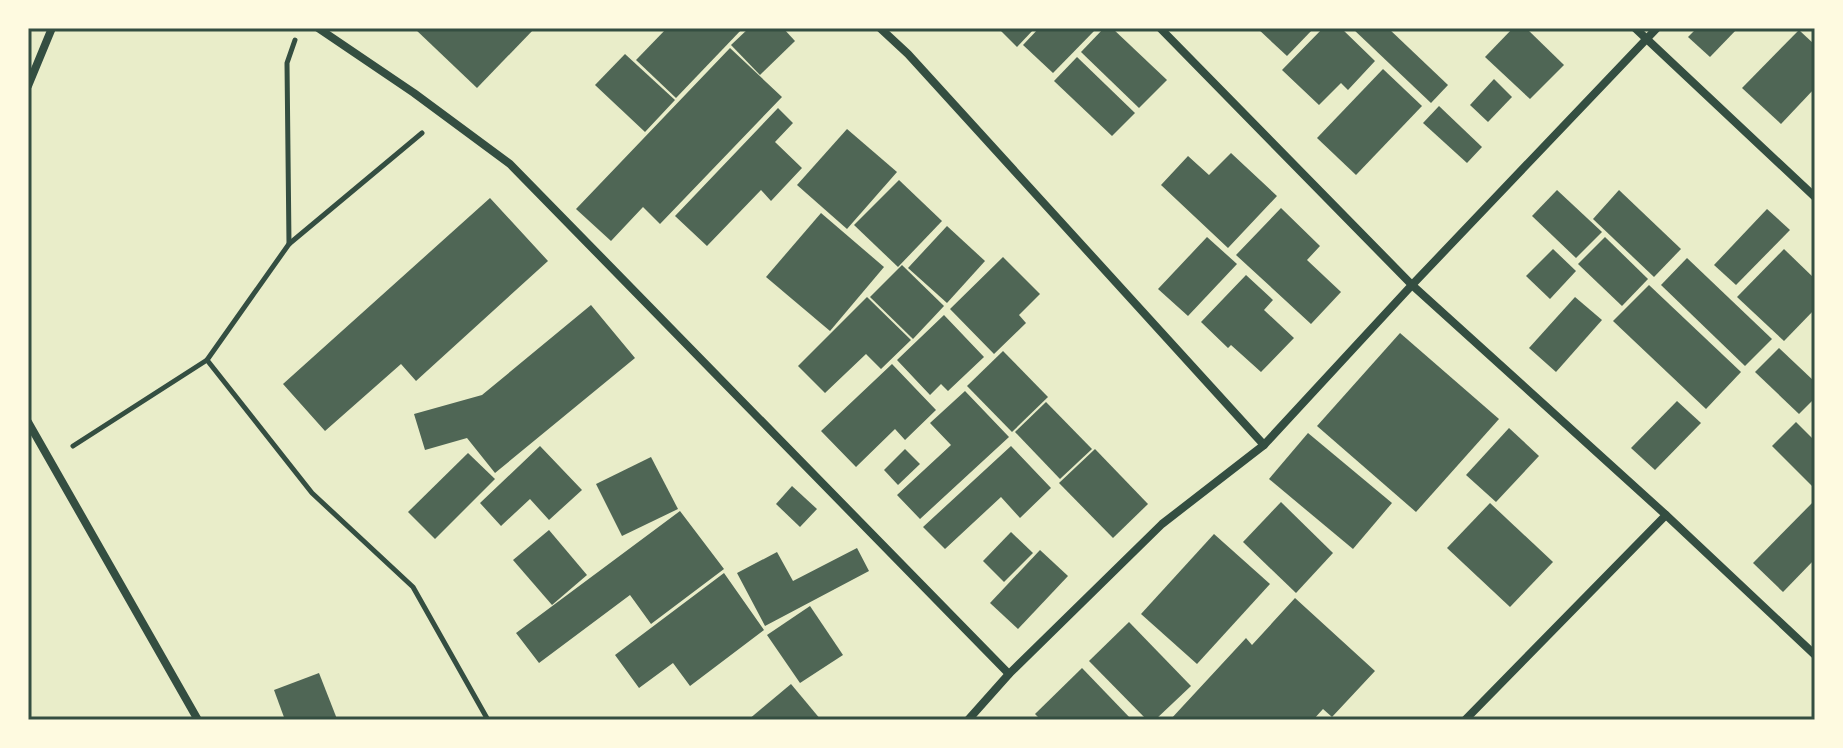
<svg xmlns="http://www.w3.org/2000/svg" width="1843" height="748" font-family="'Fira Sans Condensed',sans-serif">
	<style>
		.building { fill: #4f6655 }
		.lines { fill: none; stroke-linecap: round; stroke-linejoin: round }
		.path { stroke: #344e41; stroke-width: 5 }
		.minor { stroke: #344e41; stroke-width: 8 }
		.neatline { fill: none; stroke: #344e41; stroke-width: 3 }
	</style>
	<rect width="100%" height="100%" fill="#e9edc9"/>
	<g class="building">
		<polygon points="414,28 535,28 477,88"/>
		<polygon points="667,28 743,28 676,98 636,60"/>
		<polygon points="749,28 783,28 795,41 760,75 731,45"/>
		<polygon points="998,28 1035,28 1017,47"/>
		<polygon points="1039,28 1097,28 1053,73 1023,45"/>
		<polygon points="1104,28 1112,28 1167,80 1139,108 1081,52"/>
		<polygon points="1257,28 1314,28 1287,56"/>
		<polygon points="1323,28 1341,28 1375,61 1348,90 1341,83 1319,105 1282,70"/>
		<polygon points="1352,28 1388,28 1448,85 1431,103"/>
		<polygon points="1513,28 1526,28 1564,65 1530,99 1485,57"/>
		<polygon points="1697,28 1738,28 1710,57 1688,37"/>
		<polygon points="1799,30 1815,45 1815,88 1781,124 1742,88"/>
		<polygon points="730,48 782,97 660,224 643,207 611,241 576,209"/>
		<polygon points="625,54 675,100 645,132 595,85"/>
		<polygon points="1077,57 1135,113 1112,136 1054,81"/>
		<polygon points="1383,69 1422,106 1356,175 1317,138"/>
		<polygon points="1494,79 1512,97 1488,122 1470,105"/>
		<polygon points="1439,106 1482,147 1467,163 1423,123"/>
		<polygon points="778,108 793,123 775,142 802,168 771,201 761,190 707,246 675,216"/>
		<polygon points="847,129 897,172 847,229 797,185"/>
		<polygon points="1231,153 1277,196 1228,248 1161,185 1188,156 1209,175"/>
		<polygon points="899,180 942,221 898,267 854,225"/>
		<polygon points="1557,190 1602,232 1576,258 1532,216"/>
		<polygon points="1619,190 1681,249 1654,277 1593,219"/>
		<polygon points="490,198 548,261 416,381 401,364 325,431 283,384"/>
		<polygon points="1281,208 1320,246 1307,260 1341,292 1311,324 1236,255"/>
		<polygon points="1767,209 1790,230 1736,285 1714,265"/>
		<polygon points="821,213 884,267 830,331 766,277"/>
		<polygon points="947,226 985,261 947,303 908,268"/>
		<polygon points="1207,237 1237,264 1188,316 1158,289"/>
		<polygon points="1605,237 1648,279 1622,306 1578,264"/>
		<polygon points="1553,249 1576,271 1550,299 1526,276"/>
		<polygon points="1784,249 1815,279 1815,309 1784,341 1737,297"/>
		<polygon points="1003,257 1040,294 1019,315 1026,323 994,354 950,309"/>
		<polygon points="1687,258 1772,339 1745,366 1661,285"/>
		<polygon points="902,265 944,306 913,339 870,297"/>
		<polygon points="1246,275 1273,300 1264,310 1294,338 1261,372 1231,345 1228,348 1201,322"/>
		<polygon points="1649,285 1741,372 1706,409 1613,321"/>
		<polygon points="867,297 911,340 881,369 866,354 825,393 798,366"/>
		<polygon points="1575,297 1602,320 1556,372 1529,348"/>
		<polygon points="591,305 635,358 495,473 467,438 425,450 414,414 482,395"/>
		<polygon points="944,315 984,357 948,391 941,384 930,395 897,360"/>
		<polygon points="1400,333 1499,419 1416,512 1317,426"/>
		<polygon points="1779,348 1815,382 1815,398 1799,414 1755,372"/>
		<polygon points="1003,351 1048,397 1012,432 967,386"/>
		<polygon points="892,364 936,410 905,440 895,429 856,467 821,431"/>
		<polygon points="965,391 1009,437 920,519 897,495 951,445 930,423"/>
		<polygon points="1677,401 1701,423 1655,470 1631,448"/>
		<polygon points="1046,402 1092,449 1060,479 1015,432"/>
		<polygon points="1796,422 1815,441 1815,489 1772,446"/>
		<polygon points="1509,428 1539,456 1496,502 1466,475"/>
		<polygon points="1308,433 1392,503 1353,549 1269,479"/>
		<polygon points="540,446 582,490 549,520 530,499 501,526 480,503"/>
		<polygon points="1011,446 1051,488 1020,518 1001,497 945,549 923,527"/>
		<polygon points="905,449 920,464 898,485 884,470"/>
		<polygon points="1095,449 1148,504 1113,538 1059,483"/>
		<polygon points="468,453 495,479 435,539 408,512"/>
		<polygon points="651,457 678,509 622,536 596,484"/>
		<polygon points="792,486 817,509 800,527 776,504"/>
		<polygon points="1815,500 1815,559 1783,592 1753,563"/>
		<polygon points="1281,502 1333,553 1296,593 1243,542"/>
		<polygon points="1490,503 1553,562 1510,607 1447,548"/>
		<polygon points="680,511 724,569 651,624 630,595 539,663 516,633"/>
		<polygon points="549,530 587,575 552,605 513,560"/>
		<polygon points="1011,532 1033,553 1004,582 983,561"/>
		<polygon points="1214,534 1270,584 1197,664 1141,614"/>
		<polygon points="857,548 869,571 765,626 737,573 777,552 793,581"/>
		<polygon points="1040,550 1068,576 1018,629 990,603"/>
		<polygon points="724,573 764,630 690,686 673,663 639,688 615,655"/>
		<polygon points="1295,598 1375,671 1332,717 1323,709 1313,720 1170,720 1246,638 1252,645"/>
		<polygon points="810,606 843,655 800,683 767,635"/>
		<polygon points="1129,622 1191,686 1155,720 1147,720 1089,661"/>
		<polygon points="1082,668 1132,720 1041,720 1035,714"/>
		<polygon points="319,673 337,719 285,720 274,690"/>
		<polygon points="791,684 821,720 748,720"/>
	</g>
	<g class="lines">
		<g class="path">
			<polyline points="422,133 289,244 207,360 312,493 413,587 488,720"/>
			<polyline points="289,244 287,63 295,40"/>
			<polyline points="73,446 207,360"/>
		</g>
		<g class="minor">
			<polyline points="318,28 414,93 510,164 1009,674"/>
			<polyline points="880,28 908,54 1264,445"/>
			<polyline points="1160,28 1412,285 1666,515 1815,655"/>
			<polyline points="1635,28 1815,197"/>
			<polyline points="28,86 52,28"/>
			<polyline points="28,422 198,720"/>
			<polyline points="968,720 1009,674 1162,524 1264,445 1412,285 1657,28"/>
			<polyline points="1465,720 1666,515"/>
		</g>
	</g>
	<rect width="1843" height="748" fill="none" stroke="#fefae0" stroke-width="60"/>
	<rect x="30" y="30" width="1783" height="688" class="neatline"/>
</svg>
